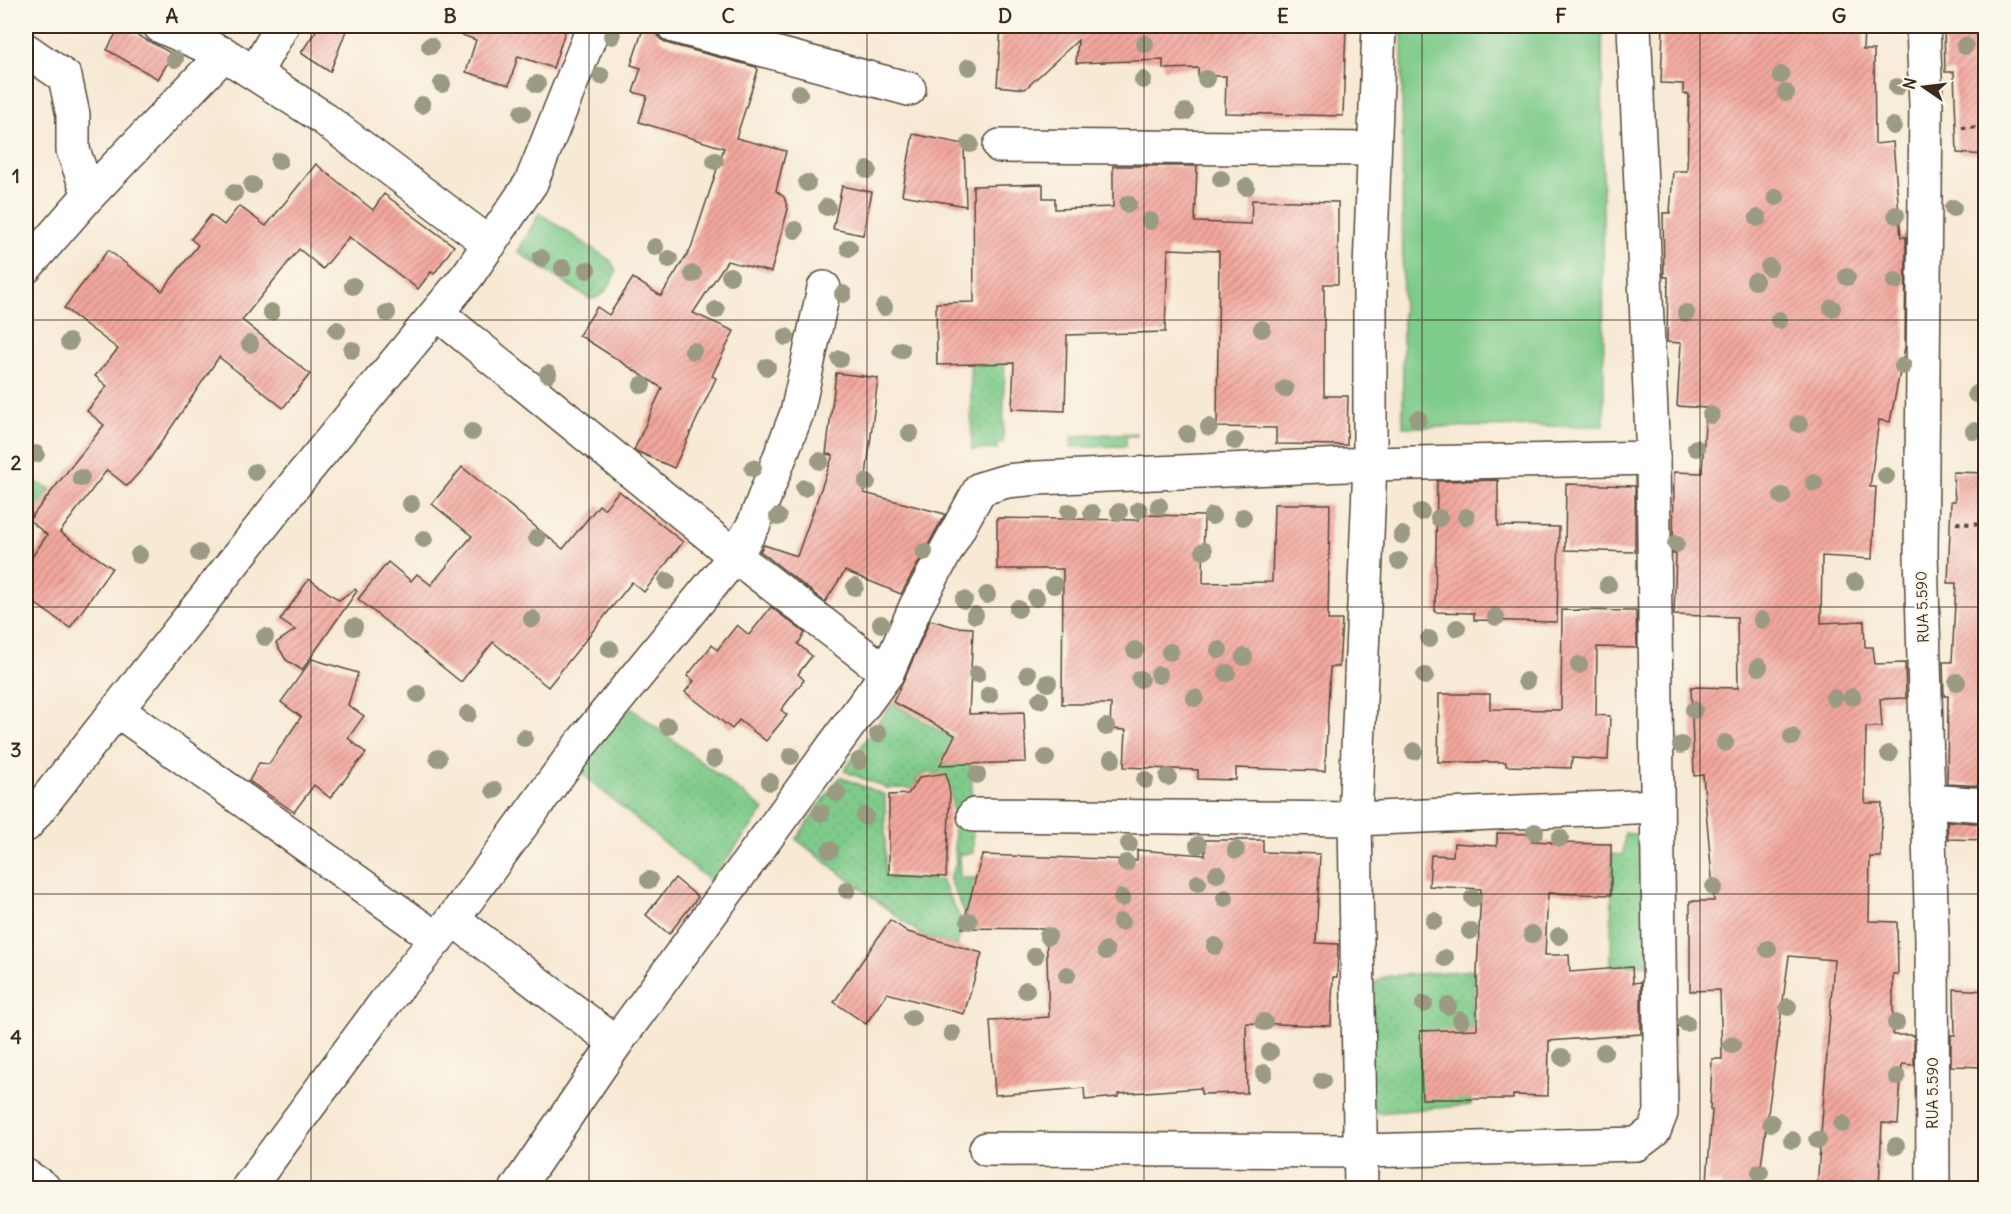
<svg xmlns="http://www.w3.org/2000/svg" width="2011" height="1214" font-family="Delius,sans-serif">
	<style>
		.grass { fill: url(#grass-dots); stroke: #5d7a54; stroke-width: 1.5 }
		.garden { fill: #7fcb8a; stroke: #5d7a54; stroke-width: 1.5 }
		.building { fill: url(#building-hatch) }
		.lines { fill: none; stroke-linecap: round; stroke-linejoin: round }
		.minor-casing { stroke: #574739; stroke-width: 36 }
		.path { stroke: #574739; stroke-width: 4; stroke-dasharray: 4.5 4.5; stroke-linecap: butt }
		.minor { stroke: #fff; stroke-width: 33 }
		.tree { fill: #9b9a82 }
		.grid { fill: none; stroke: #3b2a1e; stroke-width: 1.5; stroke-opacity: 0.55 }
		.labels { text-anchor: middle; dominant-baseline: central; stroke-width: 4.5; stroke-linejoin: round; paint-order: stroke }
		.street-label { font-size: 15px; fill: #3b2a1e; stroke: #fbf7ec }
		.neatline { fill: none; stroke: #3b2a1e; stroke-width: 2 }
		.grid-label { font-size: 20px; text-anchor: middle; font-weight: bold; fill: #3b2a1e }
	</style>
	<defs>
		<pattern id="grass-dots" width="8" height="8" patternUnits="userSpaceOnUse" patternTransform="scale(1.5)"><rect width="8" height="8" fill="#7fcb8a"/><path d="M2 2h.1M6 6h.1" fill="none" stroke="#6fae77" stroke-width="1.8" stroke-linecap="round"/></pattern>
		<pattern id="building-hatch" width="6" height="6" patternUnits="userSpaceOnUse" patternTransform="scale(1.5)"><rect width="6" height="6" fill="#f3a79e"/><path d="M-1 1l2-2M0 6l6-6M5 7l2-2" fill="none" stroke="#c68880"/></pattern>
	</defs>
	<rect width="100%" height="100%" fill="#fbf7ec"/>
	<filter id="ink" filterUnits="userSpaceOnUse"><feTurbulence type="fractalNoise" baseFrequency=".0167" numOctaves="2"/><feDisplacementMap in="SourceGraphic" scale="12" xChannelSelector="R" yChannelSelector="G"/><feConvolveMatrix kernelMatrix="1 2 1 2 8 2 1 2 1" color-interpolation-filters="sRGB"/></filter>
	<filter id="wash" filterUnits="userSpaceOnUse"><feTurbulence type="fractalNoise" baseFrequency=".008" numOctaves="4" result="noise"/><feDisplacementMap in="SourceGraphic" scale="24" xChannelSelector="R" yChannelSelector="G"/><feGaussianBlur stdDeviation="1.35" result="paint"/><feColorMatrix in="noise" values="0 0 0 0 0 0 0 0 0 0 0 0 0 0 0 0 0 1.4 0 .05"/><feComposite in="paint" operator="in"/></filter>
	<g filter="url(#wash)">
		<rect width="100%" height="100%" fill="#f7e9d4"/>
		<g class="grass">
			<path d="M 539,213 L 611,261 L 616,271 C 610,284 606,298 590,299 L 518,252 Z"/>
			<polygon points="970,350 1005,350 1003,442 996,446 997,449 972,450"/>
			<polygon points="1136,433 1137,436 1126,436 1126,446 1071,447 1072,439 1074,436"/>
			<polygon points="26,478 51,489 26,522"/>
			<path d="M 892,703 L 971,749 L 973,853 L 959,854 L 960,878 L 975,878 L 979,929 L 971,927 L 949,878 L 956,865 L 951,784 C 942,772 930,769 917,778 L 915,788 L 886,788 L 844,771 Z"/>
			<polygon points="631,708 764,810 710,881 575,768"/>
			<polygon points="840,777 885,795 885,877 941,880 963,924 957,946 923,936 796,839"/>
			<polygon points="1625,833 1645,836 1651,964 1611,966 1612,854 1623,855"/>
			<polygon points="1474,970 1471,1105 1377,1113 1369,1102 1370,988 1381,978 1390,976"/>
		</g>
		<polygon class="garden" points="1402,26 1602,26 1604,426 1403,427"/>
		<g id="blocks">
			<g class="building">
				<polygon points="120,26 173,54 158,79 107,50"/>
				<polygon points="319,26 348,26 330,72 301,53"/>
				<polygon points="446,26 567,26 553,68 518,56 509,85 466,72 476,40 446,29"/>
				<polygon points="644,26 656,26 656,31 660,39 669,44 756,67 758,70 736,138 786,151 776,191 784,197 788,209 771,272 727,261 693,313 734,331 712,376 716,378 674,468 634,450 662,388 579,335 597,307 609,315 633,278 661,296 691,248 724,148 639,122 647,96 633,92 641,68 631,65"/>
				<polygon points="1001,26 1346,26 1343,116 1225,113 1226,76 1198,76 1198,68 1163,69 1163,60 1076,63 1078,40 1025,89 997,86"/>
				<polygon points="1691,26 1864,26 1863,50 1874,50 1875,144 1893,142 1901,237 1906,237 1905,347 1890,422 1879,420 1870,487 1876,487 1872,559 1822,556 1821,623 1864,621 1865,647 1873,647 1875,664 1905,663 1906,698 1880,699 1882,727 1866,727 1865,803 1882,803 1881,857 1870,857 1869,921 1897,922 1898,974 1893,974 1893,1035 1914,1035 1914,1065 1902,1064 1898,1124 1882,1123 1879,1188 1817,1188 1834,960 1789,956 1758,1188 1721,1188 1721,1183 1707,1182 1712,1110 1710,1110 1712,1059 1722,1059 1720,990 1690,991 1690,901 1714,901 1703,775 1694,776 1691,687 1738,688 1737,617 1674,615 1676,554 1673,554 1674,472 1702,473 1706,408 1677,406 1681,343 1667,342 1668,277 1664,277 1663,213 1670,213 1673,171 1687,171 1689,94 1683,94 1683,84 1661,83 1663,27 1691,28"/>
				<polygon points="1944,26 1980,26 1982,62 1986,62 1986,155 1957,153 1954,72 1945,72"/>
				<polygon points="913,134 964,144 966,206 902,195"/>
				<polygon points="316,164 373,210 384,194 454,246 434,274 431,272 418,289 349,237 323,269 299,249 242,320 310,374 283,408 219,357 145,466 127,486 107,470 60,532 112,568 70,628 26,597 26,566 47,535 29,520 104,425 87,411 107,386 95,376 118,349 64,308 108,250 162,291 198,245 191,239 211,215 224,225 239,206 266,226"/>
				<polygon points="1113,166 1197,166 1195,222 1251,224 1252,200 1338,202 1338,284 1324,284 1324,396 1348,396 1347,445 1276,444 1276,428 1217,427 1219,251 1168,249 1165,332 1067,335 1065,411 1012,409 1014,363 937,365 936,303 974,302 973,186 1043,184 1043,198 1055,198 1055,209 1113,207"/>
				<polygon points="842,186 872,192 863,235 833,229"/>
				<polygon points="836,373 878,378 864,493 945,514 901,594 845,571 825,602 760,551 764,545 797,556 833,455 826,454"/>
				<polygon points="462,467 563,549 599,505 604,509 619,491 683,542 644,592 632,582 548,687 493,642 461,682 358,599 388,562 411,581 417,574 431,585 472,536 432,504"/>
				<polygon points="1953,472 1986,473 1986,786 1947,784 1948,696 1944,696 1943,662 1952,662 1956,583 1948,583 1951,501 1955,501"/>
				<polygon points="1498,480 1498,526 1559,527 1557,622 1474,620 1474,613 1435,612 1437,481"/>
				<polygon points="1566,484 1635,486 1635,552 1565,550"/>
				<polygon points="1274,504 1330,504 1328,620 1342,620 1339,667 1330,667 1325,771 1236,768 1236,780 1198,779 1198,770 1124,767 1126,730 1110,729 1111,704 1062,704 1063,569 997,569 997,518 1139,520 1139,515 1204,516 1203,583 1272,582"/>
				<polygon points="309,579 339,600 355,589 357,591 302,670 286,660 276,643 295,630 280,620"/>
				<polygon points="771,607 805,633 798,644 812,656 798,674 804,680 781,710 787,715 766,741 739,720 732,729 685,692 694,681 687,676 712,645 717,650 737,625 749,635"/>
				<polygon points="1562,610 1636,611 1637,648 1597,647 1596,715 1610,716 1608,760 1572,758 1571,768 1506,766 1506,762 1438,762 1439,694 1490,694 1490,709 1561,710"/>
				<polygon points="930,620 955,627 973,628 969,714 1024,712 1026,762 940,765 955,735 893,702 904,680"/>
				<polygon points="312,659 358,673 348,705 364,716 348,738 366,753 330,798 314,785 294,812 249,781 259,763 269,764 301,717 281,702"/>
				<polygon points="946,773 950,794 946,877 889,874 889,795 908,794 920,777"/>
				<polygon points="1947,821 1986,824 1986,840 1948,839"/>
				<polygon points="1497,833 1532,834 1532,841 1551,842 1551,843 1611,844 1611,895 1548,893 1545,955 1569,955 1570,972 1632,967 1633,983 1641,982 1641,1034 1549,1041 1548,1096 1513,1095 1513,1099 1422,1099 1420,1031 1477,1029 1477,971 1481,889 1429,886 1431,855 1453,856 1454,843 1497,846"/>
				<polygon points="1205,840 1263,840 1263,852 1320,854 1316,943 1338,944 1337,977 1333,977 1331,1026 1246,1023 1247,1093 1201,1094 1201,1088 1118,1094 1118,1097 1085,1100 1084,1088 995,1095 990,1021 1049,1017 1046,929 962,928 982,855 1137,860 1137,850 1205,855"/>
				<polygon points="675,878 698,897 669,934 646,915"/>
				<polygon points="890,920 908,932 982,953 964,1014 887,993 866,1024 834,1002"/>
				<polygon points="1954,989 1986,991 1986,1067 1951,1066 1951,1035 1955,1035"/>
			</g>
		</g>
	</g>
	<g filter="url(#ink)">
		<use href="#blocks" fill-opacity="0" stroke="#574739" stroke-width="1.5"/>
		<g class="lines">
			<defs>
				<g id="minor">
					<polyline points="160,26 224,54 319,115 490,244"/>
					<polyline points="674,26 909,89"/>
					<polyline points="1923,26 1926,105 1921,554 1932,941 1933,1188"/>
					<polyline points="26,50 65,77 73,115 73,150 89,195"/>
					<polyline points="255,73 282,26"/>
					<polyline points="1000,146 1374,149"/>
					<polyline points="26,267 89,195 224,54"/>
					<polyline points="438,314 735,556 887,673"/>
					<polyline points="117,710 437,939"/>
					<polyline points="1928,801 1986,805"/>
					<polyline points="974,815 1355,819 1657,806"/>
					<polyline points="26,825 300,478 468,275 531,183 594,26"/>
					<polyline points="453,919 616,1043"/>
					<polyline points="986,1149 1360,1151 1637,1144 1654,1131 1661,1113 1653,458 1634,26"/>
					<polyline points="26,1176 44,1188"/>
					<polyline points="248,1188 387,1000 453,919 580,745 735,556 754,524 797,413 824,288"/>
					<polyline points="517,1188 616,1043 887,673 916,606 980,489 1007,481 1037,478 1370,464 1653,458"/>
					<polyline points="1361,1188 1355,819 1370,464 1370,270 1379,26"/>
				</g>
			</defs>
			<use href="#minor" class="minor-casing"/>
			<g class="path">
				<polyline points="1962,128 1986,127"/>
				<polyline points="1956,523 1986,525"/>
			</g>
			<use href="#minor" class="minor"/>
		</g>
		<g class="tree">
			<circle cx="612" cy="36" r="9"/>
			<circle cx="1145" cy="44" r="9"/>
			<circle cx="430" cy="46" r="9"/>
			<circle cx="1965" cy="46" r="9"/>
			<circle cx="175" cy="59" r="9"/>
			<circle cx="969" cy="67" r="9"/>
			<circle cx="1781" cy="75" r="9"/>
			<circle cx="601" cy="76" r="9"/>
			<circle cx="1206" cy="79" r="9"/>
			<circle cx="1143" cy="80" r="9"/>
			<circle cx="442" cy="84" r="9"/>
			<circle cx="537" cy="84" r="9"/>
			<circle cx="1897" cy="87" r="9"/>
			<circle cx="799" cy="93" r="9"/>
			<circle cx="1786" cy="93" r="9"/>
			<circle cx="422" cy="105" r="9"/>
			<circle cx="1185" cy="112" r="9"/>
			<circle cx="522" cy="113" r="9"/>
			<circle cx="1893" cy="126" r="9"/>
			<circle cx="970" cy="144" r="9"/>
			<circle cx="279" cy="161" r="9"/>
			<circle cx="715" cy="161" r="9"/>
			<circle cx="868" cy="170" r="9"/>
			<circle cx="1221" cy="179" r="9"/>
			<circle cx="807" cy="183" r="9"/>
			<circle cx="252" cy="185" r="9"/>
			<circle cx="1246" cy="187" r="9"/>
			<circle cx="234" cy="193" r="9"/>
			<circle cx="1776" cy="197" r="9"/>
			<circle cx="1128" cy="204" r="9"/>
			<circle cx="827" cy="207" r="9"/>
			<circle cx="1953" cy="208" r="9"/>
			<circle cx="1896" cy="215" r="9"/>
			<circle cx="1758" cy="218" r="9"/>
			<circle cx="1150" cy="221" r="9"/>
			<circle cx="795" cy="230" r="9"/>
			<circle cx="655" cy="247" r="9"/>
			<circle cx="849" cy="248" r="9"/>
			<circle cx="541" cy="258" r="9"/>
			<circle cx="669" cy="259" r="9"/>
			<circle cx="1769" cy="267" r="9"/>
			<circle cx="563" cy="268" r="9"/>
			<circle cx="587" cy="270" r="9"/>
			<circle cx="693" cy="274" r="9"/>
			<circle cx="730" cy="276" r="9"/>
			<circle cx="1847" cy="277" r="9"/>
			<circle cx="1755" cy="281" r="9"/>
			<circle cx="1895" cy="281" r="9"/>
			<circle cx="353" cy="286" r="9"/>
			<circle cx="843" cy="294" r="9"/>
			<circle cx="884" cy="307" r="9"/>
			<circle cx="1832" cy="308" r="9"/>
			<circle cx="716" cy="310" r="9"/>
			<circle cx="271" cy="312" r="9"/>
			<circle cx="387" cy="313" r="9"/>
			<circle cx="1686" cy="313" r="9"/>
			<circle cx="1779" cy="320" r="9"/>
			<circle cx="1262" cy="329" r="9"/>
			<circle cx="337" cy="330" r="9"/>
			<circle cx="786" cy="337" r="9"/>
			<circle cx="69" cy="342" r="9"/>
			<circle cx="250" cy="344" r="9"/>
			<circle cx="352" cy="350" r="9"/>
			<circle cx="901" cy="350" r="9"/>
			<circle cx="693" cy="351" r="9"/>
			<circle cx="840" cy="359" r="9"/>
			<circle cx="1903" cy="366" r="9"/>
			<circle cx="767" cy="367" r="9"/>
			<circle cx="548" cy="374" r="9"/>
			<circle cx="642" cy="385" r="9"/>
			<circle cx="1285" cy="389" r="9"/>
			<circle cx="1976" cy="394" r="9"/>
			<circle cx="1711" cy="415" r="9"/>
			<circle cx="1418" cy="419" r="9"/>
			<circle cx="1799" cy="424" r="9"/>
			<circle cx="1209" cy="427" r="9"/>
			<circle cx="1974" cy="431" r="9"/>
			<circle cx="472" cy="432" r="9"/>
			<circle cx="910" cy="433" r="9"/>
			<circle cx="1187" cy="434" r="9"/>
			<circle cx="1235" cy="441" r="9"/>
			<circle cx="1696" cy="448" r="9"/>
			<circle cx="36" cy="454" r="9"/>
			<circle cx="820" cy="461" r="9"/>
			<circle cx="753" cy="468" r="9"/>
			<circle cx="255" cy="472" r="9"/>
			<circle cx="1886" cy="476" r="9"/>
			<circle cx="81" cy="478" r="9"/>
			<circle cx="867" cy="482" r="9"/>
			<circle cx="1814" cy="483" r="9"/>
			<circle cx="804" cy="488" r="9"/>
			<circle cx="1782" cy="496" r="9"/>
			<circle cx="411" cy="504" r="9"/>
			<circle cx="1159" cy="506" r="9"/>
			<circle cx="1139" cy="510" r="9"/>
			<circle cx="1069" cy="512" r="9"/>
			<circle cx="1119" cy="512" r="9"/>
			<circle cx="1421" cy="512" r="9"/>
			<circle cx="1092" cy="513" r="9"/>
			<circle cx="1212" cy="516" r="9"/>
			<circle cx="778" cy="517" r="9"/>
			<circle cx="1243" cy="517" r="9"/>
			<circle cx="1466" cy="517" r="9"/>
			<circle cx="1439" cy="518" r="9"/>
			<circle cx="1402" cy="535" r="9"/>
			<circle cx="537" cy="538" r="9"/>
			<circle cx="424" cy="539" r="9"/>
			<circle cx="1676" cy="544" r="9"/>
			<circle cx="1204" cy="551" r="9"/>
			<circle cx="924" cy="552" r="9"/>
			<circle cx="199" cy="553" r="9"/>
			<circle cx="139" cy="555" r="9"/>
			<circle cx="1399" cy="561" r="9"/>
			<circle cx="667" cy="581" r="9"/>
			<circle cx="1855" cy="582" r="9"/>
			<circle cx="1054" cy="585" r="9"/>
			<circle cx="1608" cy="585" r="9"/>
			<circle cx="855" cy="587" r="9"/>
			<circle cx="987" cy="595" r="9"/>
			<circle cx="1036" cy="598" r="9"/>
			<circle cx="964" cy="600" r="9"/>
			<circle cx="1018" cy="609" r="9"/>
			<circle cx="975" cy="615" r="9"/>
			<circle cx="1496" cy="617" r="9"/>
			<circle cx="532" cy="619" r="9"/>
			<circle cx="1762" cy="620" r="9"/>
			<circle cx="881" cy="624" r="9"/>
			<circle cx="354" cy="627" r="9"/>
			<circle cx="1457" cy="628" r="9"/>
			<circle cx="265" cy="637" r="9"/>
			<circle cx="1429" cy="639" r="9"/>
			<circle cx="610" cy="649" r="9"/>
			<circle cx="1135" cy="650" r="9"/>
			<circle cx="1219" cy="650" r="9"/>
			<circle cx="1170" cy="652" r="9"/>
			<circle cx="1244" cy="657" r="9"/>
			<circle cx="1579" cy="665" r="9"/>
			<circle cx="1759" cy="667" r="9"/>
			<circle cx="1227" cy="673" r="9"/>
			<circle cx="977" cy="674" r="9"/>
			<circle cx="1028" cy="674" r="9"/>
			<circle cx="1159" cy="675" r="9"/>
			<circle cx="1425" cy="676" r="9"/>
			<circle cx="1140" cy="679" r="9"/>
			<circle cx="1526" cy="681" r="9"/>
			<circle cx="1957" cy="682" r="9"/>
			<circle cx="1048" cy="683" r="9"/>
			<circle cx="418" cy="694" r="9"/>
			<circle cx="989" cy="695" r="9"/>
			<circle cx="1852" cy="697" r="9"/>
			<circle cx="1195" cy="698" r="9"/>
			<circle cx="1834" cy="698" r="9"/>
			<circle cx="1040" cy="700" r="9"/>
			<circle cx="1694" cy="710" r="9"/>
			<circle cx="468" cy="714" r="9"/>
			<circle cx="668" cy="726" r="9"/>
			<circle cx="1106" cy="727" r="9"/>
			<circle cx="878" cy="734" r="9"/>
			<circle cx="1792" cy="737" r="9"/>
			<circle cx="524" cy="738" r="9"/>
			<circle cx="1725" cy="743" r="9"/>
			<circle cx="1681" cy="745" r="9"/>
			<circle cx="1414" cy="751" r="9"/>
			<circle cx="1889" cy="754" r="9"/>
			<circle cx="791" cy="756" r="9"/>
			<circle cx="438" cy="758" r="9"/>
			<circle cx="1046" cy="758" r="9"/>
			<circle cx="714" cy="759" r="9"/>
			<circle cx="1112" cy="759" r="9"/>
			<circle cx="859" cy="761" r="9"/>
			<circle cx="977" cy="775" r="9"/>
			<circle cx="1168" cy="777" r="9"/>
			<circle cx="1145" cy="780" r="9"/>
			<circle cx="770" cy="782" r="9"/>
			<circle cx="494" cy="790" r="9"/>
			<circle cx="837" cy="793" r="9"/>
			<circle cx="821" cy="813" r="9"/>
			<circle cx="865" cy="816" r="9"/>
			<circle cx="1535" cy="832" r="9"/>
			<circle cx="1560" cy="838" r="9"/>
			<circle cx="1129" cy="844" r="9"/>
			<circle cx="1198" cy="845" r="9"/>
			<circle cx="830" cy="850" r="9"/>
			<circle cx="1236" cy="850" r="9"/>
			<circle cx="1126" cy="863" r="9"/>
			<circle cx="1217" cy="874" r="9"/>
			<circle cx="649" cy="880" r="9"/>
			<circle cx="1198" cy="883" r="9"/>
			<circle cx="1714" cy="887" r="9"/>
			<circle cx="847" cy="890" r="9"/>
			<circle cx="1122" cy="898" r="9"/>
			<circle cx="1225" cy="898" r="9"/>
			<circle cx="1473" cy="898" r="9"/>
			<circle cx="969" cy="921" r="9"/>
			<circle cx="1434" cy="921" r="9"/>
			<circle cx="1121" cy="922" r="9"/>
			<circle cx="1470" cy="931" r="9"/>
			<circle cx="1532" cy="934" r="9"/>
			<circle cx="1048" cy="936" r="9"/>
			<circle cx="1559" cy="936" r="9"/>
			<circle cx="1215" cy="946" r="9"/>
			<circle cx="1768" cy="949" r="9"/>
			<circle cx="1106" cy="951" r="9"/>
			<circle cx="1035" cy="956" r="9"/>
			<circle cx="1445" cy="958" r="9"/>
			<circle cx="1067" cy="975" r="9"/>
			<circle cx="1026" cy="990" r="9"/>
			<circle cx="1424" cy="1004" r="9"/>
			<circle cx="1448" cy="1006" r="9"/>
			<circle cx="1788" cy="1007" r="9"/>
			<circle cx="912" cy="1018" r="9"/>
			<circle cx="1461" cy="1020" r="9"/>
			<circle cx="1264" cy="1022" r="9"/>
			<circle cx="1686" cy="1023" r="9"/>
			<circle cx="1896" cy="1023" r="9"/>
			<circle cx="952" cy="1033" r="9"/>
			<circle cx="1732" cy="1045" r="9"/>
			<circle cx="1270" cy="1052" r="9"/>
			<circle cx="1604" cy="1052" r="9"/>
			<circle cx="1562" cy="1057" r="9"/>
			<circle cx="1264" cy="1073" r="9"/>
			<circle cx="1897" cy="1077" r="9"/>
			<circle cx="1322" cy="1081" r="9"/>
			<circle cx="1771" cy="1123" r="9"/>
			<circle cx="1842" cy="1124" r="9"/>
			<circle cx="1792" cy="1140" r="9"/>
			<circle cx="1818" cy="1140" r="9"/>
			<circle cx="1896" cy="1146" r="9"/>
			<circle cx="1760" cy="1172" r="9"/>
		</g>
	</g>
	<path class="grid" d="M 311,26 L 311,1188M 589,26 L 589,1188M 867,26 L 867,1188M 1144,26 L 1144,1188M 1422,26 L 1422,1188M 1700,26 L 1700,1188M 26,320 L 1986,320M 26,607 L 1986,607M 26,894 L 1986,894"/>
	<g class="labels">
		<g class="street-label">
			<text transform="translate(1922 607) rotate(-92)">RUA 5.590</text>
			<text transform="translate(1932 1093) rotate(-90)">RUA 5.590</text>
		</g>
	</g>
	<rect width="2011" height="1214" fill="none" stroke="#fbf7ec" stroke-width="66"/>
	<g transform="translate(1924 87) rotate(284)" stroke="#fbf7ec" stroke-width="4.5" paint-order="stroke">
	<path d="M0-4.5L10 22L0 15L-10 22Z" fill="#3b2a1e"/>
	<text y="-9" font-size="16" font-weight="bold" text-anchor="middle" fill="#3b2a1e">N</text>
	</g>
	<rect x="33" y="33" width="1945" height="1148" class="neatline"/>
	<g class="grid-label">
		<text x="172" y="23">A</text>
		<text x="450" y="23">B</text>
		<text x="728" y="23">C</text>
		<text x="1005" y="23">D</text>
		<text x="1283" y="23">E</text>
		<text x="1561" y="23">F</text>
		<text x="1839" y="23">G</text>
		<text x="16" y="183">1</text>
		<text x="16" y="470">2</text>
		<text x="16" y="757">3</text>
		<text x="16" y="1044">4</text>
	</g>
</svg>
